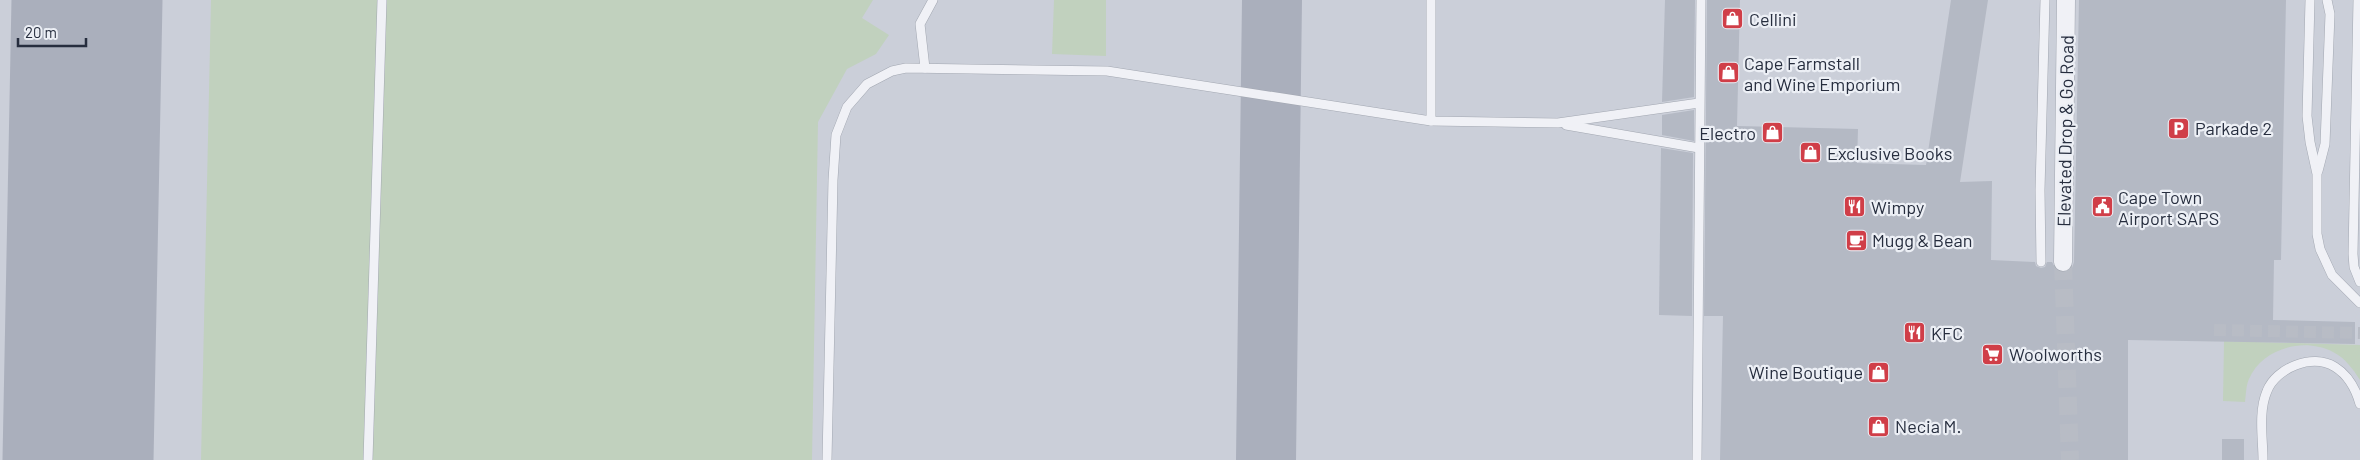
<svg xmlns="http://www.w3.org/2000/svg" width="2360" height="460" font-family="Barlow,sans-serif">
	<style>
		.built { fill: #cbcfd9 }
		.green { fill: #c1d1be }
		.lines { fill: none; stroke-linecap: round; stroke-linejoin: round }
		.taxiway { stroke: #aaafbc; stroke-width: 60 }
		.runway { stroke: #aaafbc; stroke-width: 151 }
		.building { fill: #b4b9c4 }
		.pedestrian-tunnel { stroke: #b8bcc5; stroke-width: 12; stroke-dasharray: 12 6; stroke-linecap: butt }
		.minor-tunnel { stroke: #b8bcc5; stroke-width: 18; stroke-dasharray: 18 9; stroke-linecap: butt }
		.service-casing { stroke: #a2a7b1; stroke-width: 10 }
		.minor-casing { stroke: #a2a7b1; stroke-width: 19 }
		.service { stroke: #f0f1f6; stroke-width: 9 }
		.minor { stroke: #f0f1f6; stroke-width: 18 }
		.labels { text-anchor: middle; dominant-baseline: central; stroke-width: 4.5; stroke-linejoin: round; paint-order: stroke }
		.poi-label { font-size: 18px; fill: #262d3e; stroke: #eceff5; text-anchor: start }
		.street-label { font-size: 18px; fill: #262d3e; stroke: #eceff5 }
	</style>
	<rect width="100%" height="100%" fill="#dde0e7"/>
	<rect class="built" x="0" y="0" width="2360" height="460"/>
	<g class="green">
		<polygon points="211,0 873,0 862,18 889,35 876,54 847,69 818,122 812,460 201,460"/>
		<polygon points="1054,0 1106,0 1106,56 1052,54"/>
		<path d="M 2224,341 L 2360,345 L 2360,380 C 2353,369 2345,358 2333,352 C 2304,337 2262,348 2249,379 C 2246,385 2246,395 2245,402 L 2223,401 Z"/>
	</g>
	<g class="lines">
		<polyline class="taxiway" points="1266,460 1272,0"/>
		<polyline class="runway" points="78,460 87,0"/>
	</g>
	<g class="building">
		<polygon points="1665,0 1695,0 1694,97 1662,102"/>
		<polygon points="1707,0 1740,0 1737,126 1858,129 1857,163 1926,165 1951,0 1988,0 1960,182 1992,181 1991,260 2035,262 2036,266 2041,268 2045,267 2047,262 2052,262 2057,271 2063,273 2072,268 2074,262 2079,0 2286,0 2281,260 2274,260 2273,320 2355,322 2355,344 2128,340 2128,460 1720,460 1723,316 1704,316"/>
		<polygon points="1694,110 1694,141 1662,135 1662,115"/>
		<polygon points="1661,148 1693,153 1692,316 1659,315"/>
		<rect x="2222" y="439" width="22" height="21"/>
	</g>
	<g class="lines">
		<polyline class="pedestrian-tunnel" points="2214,330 2360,333"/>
		<polyline class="minor-tunnel" points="2063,262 2070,460"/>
		<defs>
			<g id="service">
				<polyline points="2310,0 2307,116 2310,142 2317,174 2317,234 2320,249 2332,275 2360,303"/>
				<polyline points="2358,0 2353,254 2354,267 2360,282"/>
				<polyline points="925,68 920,24 933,0"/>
				<polyline points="1431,121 1431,0"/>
				<polyline points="1566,125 1699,148"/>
				<polyline points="2318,171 2325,144 2330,14 2327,0"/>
				<polyline points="2041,262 2040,190 2045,0"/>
				<polyline points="368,460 382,0"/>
				<polyline points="827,460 833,180 836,135 847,107 867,84 892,71 906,68 1107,71 1431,121 1558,123 1699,103"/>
				<polyline points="1697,460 1701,0"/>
				<path d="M 2263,460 C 2263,439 2258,412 2267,391 C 2276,368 2312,353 2335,367 C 2348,375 2356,390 2360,404"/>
			</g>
			<polyline id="minor" points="2063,262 2066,0"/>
		</defs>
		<use href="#service" class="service-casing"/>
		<use href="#minor" class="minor-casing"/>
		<use href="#service" class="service"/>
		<use href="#minor" class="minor"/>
	</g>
	<defs>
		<symbol id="shop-square" viewBox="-11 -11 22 22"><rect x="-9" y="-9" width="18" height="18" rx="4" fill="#d03e48" stroke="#eceff5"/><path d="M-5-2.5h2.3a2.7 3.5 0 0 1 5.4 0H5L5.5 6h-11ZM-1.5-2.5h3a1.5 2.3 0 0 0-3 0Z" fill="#fff"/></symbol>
		<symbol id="parking-square" viewBox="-11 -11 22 22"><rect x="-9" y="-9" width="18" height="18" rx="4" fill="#d03e48" stroke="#eceff5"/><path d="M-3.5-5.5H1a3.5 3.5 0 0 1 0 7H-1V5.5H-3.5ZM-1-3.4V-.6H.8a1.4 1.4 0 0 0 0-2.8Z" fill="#fff"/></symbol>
		<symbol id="restaurant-square" viewBox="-11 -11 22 22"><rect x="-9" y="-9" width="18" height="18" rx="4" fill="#d03e48" stroke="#eceff5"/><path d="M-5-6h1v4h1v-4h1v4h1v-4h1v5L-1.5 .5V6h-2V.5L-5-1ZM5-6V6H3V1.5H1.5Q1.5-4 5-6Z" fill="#fff"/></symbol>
		<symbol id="civic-square" viewBox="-11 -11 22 22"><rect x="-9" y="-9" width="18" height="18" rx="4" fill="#d03e48" stroke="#eceff5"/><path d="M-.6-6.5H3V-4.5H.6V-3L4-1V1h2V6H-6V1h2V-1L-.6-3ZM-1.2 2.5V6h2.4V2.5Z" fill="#fff"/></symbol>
		<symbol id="cafe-square" viewBox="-11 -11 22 22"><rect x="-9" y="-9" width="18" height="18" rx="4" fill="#d03e48" stroke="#eceff5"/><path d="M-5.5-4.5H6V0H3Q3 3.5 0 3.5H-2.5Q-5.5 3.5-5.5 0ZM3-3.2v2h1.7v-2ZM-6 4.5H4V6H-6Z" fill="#fff"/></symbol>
		<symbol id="supermarket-square" viewBox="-11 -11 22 22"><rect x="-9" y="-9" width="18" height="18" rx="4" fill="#d03e48" stroke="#eceff5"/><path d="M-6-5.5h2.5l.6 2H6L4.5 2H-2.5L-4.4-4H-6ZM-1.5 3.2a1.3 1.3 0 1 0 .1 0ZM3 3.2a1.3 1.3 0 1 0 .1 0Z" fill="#fff"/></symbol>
	</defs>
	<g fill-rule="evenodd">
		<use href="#shop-square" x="1720" y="6" width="25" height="25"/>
		<use href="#shop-square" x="1716" y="60" width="25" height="25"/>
		<use href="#parking-square" x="2166" y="116" width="25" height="25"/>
		<use href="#shop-square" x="1760" y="120" width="25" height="25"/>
		<use href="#shop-square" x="1798" y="140" width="25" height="25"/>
		<use href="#restaurant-square" x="1842" y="194" width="25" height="25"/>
		<use href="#civic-square" x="2090" y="194" width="25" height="25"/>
		<use href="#cafe-square" x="1844" y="228" width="25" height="25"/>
		<use href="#restaurant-square" x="1902" y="320" width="25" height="25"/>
		<use href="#supermarket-square" x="1980" y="342" width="25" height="25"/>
		<use href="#shop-square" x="1866" y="360" width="25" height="25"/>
		<use href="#shop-square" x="1866" y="414" width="25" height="25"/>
	</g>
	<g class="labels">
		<g class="poi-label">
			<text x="1749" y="19">Cellini</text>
			<text x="1744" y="63">Cape Farmstall<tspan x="1744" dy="21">and Wine Emporium</tspan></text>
			<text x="2195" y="128">Parkade 2</text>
			<text x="1756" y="133" text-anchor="end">Electro</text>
			<text x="1827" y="153">Exclusive Books</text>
			<text x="2118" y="197">Cape Town<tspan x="2118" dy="21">Airport SAPS</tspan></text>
			<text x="1871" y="207">Wimpy</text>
			<text x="1872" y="240">Mugg &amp; Bean</text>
			<text x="1931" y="333">KFC</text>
			<text x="2009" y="354">Woolworths</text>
			<text x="1863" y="372" text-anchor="end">Wine Boutique</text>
			<text x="1895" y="426">Necia M.</text>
		</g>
		<g class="street-label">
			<text transform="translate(2065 131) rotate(-89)">Elevated Drop &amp; Go Road</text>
		</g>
	</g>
	<path d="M18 38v8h68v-8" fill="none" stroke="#262d3e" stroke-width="2.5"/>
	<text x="25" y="38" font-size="15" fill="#262d3e" stroke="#eceff5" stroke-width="4" paint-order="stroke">20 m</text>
</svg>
